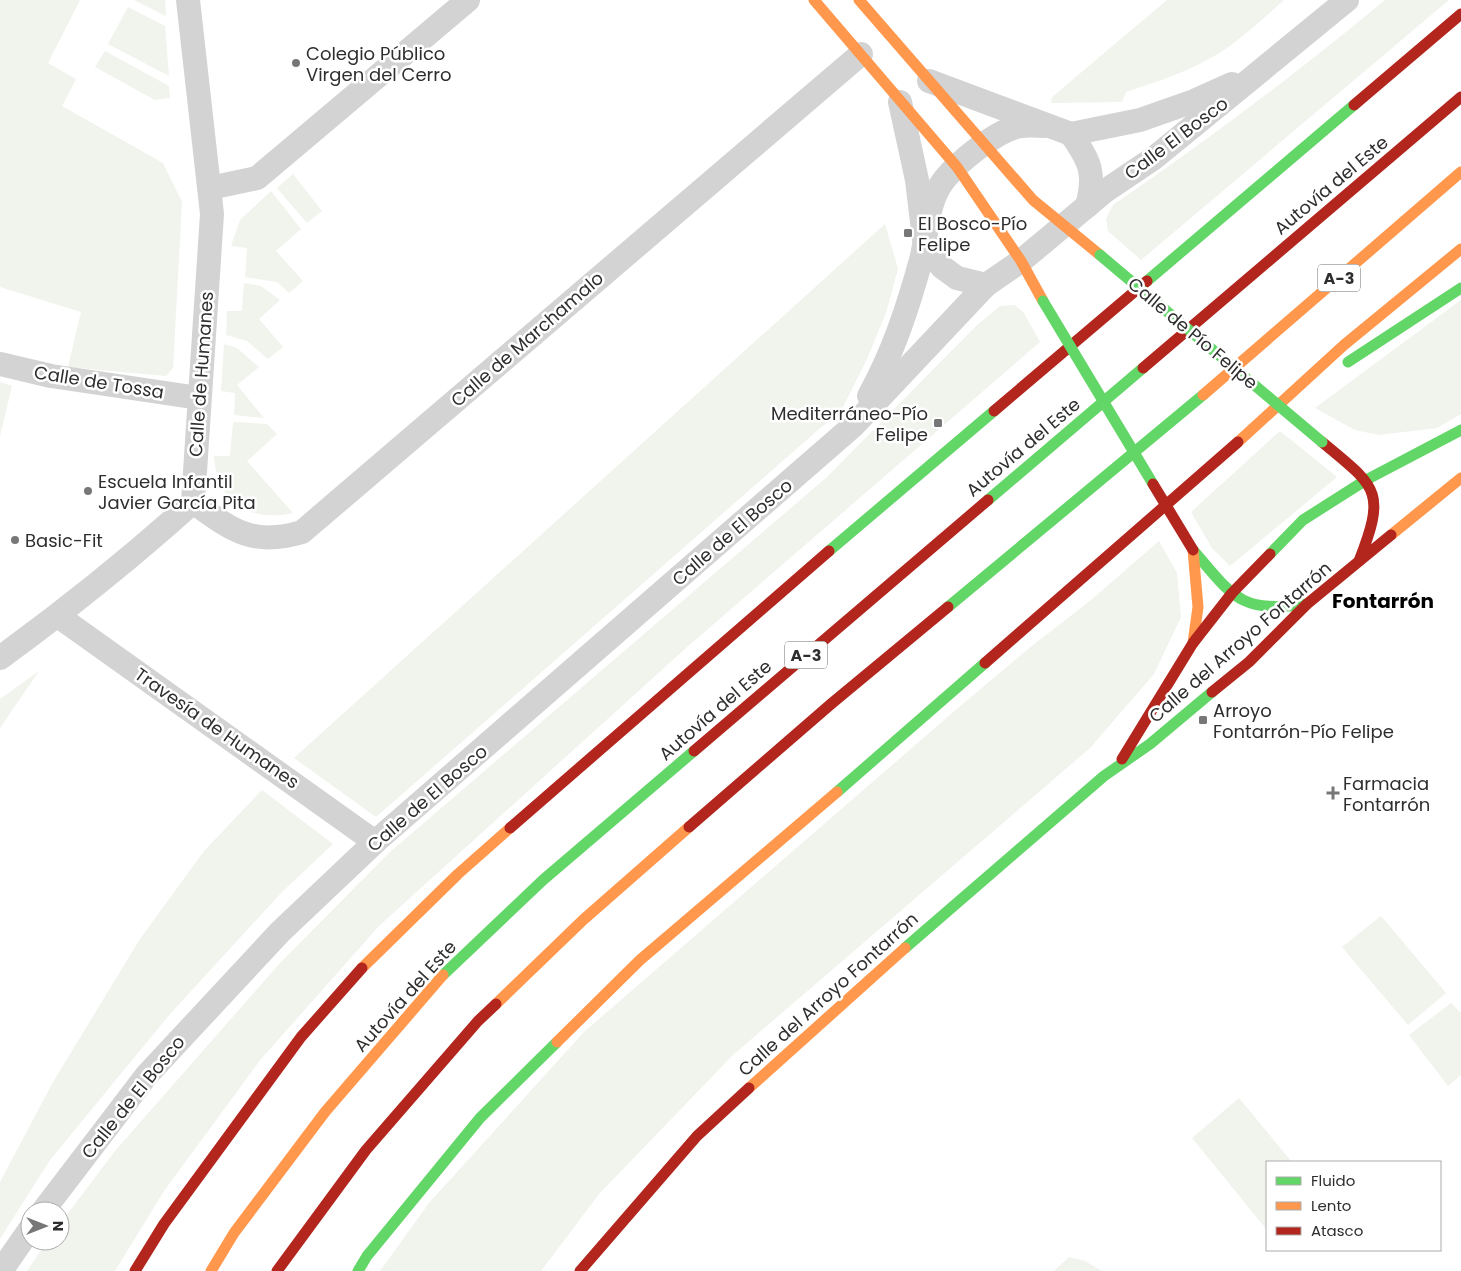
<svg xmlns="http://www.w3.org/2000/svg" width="1461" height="1271" font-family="Poppins,sans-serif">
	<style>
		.green { fill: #f0f4ec }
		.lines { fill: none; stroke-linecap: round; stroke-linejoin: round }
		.street { stroke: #d3d3d3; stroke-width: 24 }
		.fast { stroke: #63d668; stroke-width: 11 }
		.slow { stroke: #ff974d; stroke-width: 11 }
		.jam { stroke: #b3261e; stroke-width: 11 }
		.fast-bridge { stroke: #63d668; stroke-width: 11 }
		.jam-bridge { stroke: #b3261e; stroke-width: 11 }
		.poi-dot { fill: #777; stroke: #fff; stroke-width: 2 }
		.labels { text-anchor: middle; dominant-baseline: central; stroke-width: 5; stroke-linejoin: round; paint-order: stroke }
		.shield { fill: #fff; stroke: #6d6d6d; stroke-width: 1 }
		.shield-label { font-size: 16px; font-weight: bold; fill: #2e2e2e }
		.poi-label { font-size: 18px; fill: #2e2e2e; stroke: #fff; text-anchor: start }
		.street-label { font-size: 18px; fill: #2e2e2e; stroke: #fff }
		.quarter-label { font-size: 20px; font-weight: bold; fill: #000; stroke: #fff }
	</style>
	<rect width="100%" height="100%" fill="#fff"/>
	<g class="green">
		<polygon points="0,0 80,0 48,63 76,79 62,106 163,163 182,202 173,368 166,376 68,367 81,312 0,287"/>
		<polygon points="134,0 165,0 166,16"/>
		<path d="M 1167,0 L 1284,0 C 1267,15 1250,31 1231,45 C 1200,68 1162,80 1126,92 L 1122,102 L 1051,103 L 1052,97 Z"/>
		<path d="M 1385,0 L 1449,0 L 1141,260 L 1108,231 L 1106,219 L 1113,205 C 1207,141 1297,73 1385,0 Z"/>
		<polygon points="128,7 165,26 169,76 108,44"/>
		<polygon points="105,51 169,86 170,98 155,100 95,67"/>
		<polygon points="293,174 322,211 307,223 277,188"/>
		<polygon points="271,191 301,229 276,251 303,281 289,293 277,282 245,277 247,248 231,246 240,220"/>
		<polygon points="885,224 898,269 886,313 867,359 842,409 376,817 294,758"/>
		<polygon points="244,283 261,286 280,300 259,319 283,347 268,359 247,341 226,335 227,311 242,311"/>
		<polygon points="1461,300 1461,414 1437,428 1379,435 1355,430 1315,408"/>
		<polygon points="1015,305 1024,313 1040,342 686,648 379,926 261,1059 164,1191 115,1271 27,1271 47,1241 60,1241 60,1224 115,1151 280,963 390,852 827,477 976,326 1000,306"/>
		<polygon points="224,344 237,348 259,367 237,385 264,418 234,415 235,393 221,391"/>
		<polygon points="0,382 12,386 0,436"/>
		<path d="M 233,422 L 267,424 L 277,434 L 247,461 L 293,513 C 250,522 217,503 214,456 L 230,456 Z"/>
		<polygon points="1280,431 1337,477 1230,566 1212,548 1191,512"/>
		<polygon points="1159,541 1177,573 1181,617 1154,674 1090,748 733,1055 599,1194 541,1271 380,1271 429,1203 584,1032 958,708 1028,649 1091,600"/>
		<polygon points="39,671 0,728 0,699"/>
		<polygon points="262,790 333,844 282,892 170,1014 50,1160 0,1239 0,1182 53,1082 140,939 204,851"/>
		<polygon points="1381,916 1446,993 1408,1025 1342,947"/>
		<polygon points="1451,1003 1461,1013 1461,1075 1448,1086 1409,1035"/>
		<polygon points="1239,1098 1292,1162 1267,1162 1267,1230 1192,1138"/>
		<polygon points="1069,1257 1085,1261 1102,1271 1054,1271"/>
	</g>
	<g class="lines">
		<g class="street">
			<path d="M 929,81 L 1071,134 C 1090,161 1096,173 1087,206"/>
			<polyline points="900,102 917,180 925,247 942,267 957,278 986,285"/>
			<polyline points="1071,134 1140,120 1194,101 1232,84"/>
			<polyline points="210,188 257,178 468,0"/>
			<polyline points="0,364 51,376 199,398"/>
			<path d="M 869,396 C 893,353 908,307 921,260 C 928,234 926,203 944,180 C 958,162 998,129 1021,126 C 1029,125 1039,126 1048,126"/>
			<path d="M 193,502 C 232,530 252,547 302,532 L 861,54"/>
			<polyline points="58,616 375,842"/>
			<path d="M 0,658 C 67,609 131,558 193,502 L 212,214 L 188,0"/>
			<polyline points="43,1211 146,1076 280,932 375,842 853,426 986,285 1021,261 1105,191 1154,158 1347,0"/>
			<polyline points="1,1271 30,1229"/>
		</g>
		<g class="fast">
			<polyline points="1147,281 1354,105"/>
			<polyline points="1348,362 1461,288"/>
			<polyline points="988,500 1143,368"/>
			<path d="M 1193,550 C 1234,598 1240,613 1307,604"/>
			<polyline points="829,551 994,411"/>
			<polyline points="1270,554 1303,520 1366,480 1461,430"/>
			<polyline points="948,607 1203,395"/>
			<polyline points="837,792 985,663"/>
			<polyline points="905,948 1104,776 1150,744 1212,692"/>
			<polyline points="443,975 543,880 694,751"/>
			<polyline points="358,1271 367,1256 480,1118 557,1042"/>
		</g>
		<g class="slow">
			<polyline points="814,0 957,167 1021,261 1043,301"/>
			<polyline points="859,0 1033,200 1100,255"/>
			<polyline points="1203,395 1461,172"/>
			<polyline points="1238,442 1344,345 1461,249"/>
			<polyline points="1391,535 1461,478"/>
			<polyline points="1193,550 1198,607 1193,643"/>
			<polyline points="362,968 458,874 510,828"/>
			<polyline points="496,1004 583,920 689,827"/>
			<polyline points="557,1042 640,960 837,792"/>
			<polyline points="749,1088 905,948"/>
			<polyline points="211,1271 234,1233 325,1112 443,975"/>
		</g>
		<g class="jam">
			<polyline points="1354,105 1461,14"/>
			<polyline points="1143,368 1461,97"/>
			<polyline points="994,411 1147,281"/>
			<path d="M 1322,442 C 1376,487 1387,490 1359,561"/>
			<polyline points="985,663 1238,442"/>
			<polyline points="1212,692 1249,662 1307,604 1391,535"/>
			<polyline points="694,751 988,500"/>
			<polyline points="1122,759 1193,643 1232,593 1270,554"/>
			<polyline points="689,827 831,704 948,607"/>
			<polyline points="510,828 829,551"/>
			<polyline points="135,1271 164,1224 301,1037 362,968"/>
			<polyline points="277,1271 366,1150 478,1021 496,1004"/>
			<polyline points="580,1271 697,1136 749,1088"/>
		</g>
		<g class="fast-bridge">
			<polyline points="1100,255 1322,442"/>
			<polyline points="1043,301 1153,484"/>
		</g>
		<polyline class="jam-bridge" points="1153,484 1193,550"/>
	</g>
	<g class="poi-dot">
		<circle cx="296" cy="63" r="5"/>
		<rect x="903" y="228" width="10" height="10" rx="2.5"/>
		<rect x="933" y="418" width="10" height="10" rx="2.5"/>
		<circle cx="88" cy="491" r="5"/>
		<circle cx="15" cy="540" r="5"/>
		<rect x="1198" y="715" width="10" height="10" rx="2.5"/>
		<path d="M1330.5 785.5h5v5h5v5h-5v5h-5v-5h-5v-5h5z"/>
	</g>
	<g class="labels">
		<g class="shield">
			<rect x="1318" y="264.5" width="42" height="27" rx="4"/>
			<rect x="785" y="641.5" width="42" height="27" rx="4"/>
		</g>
		<g class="shield-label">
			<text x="1339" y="278">A-3</text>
			<text x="806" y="655">A-3</text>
		</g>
		<g class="poi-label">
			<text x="306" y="53">Colegio Público<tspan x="306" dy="21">Virgen del Cerro</tspan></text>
			<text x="918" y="223">El Bosco-Pío<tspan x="918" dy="21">Felipe</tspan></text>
			<text x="928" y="413" text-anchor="end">Mediterráneo-Pío<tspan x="928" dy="21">Felipe</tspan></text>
			<text x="98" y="481">Escuela Infantil<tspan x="98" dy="21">Javier García Pita</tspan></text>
			<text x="25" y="540">Basic-Fit</text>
			<text x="1213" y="710">Arroyo<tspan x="1213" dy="21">Fontarrón-Pío Felipe</tspan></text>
			<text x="1343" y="783">Farmacia<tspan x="1343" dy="21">Fontarrón</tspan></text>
		</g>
		<g class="street-label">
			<text transform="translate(1176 138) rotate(-37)">Calle El Bosco</text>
			<text transform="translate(1331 185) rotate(-40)">Autovía del Este</text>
			<text transform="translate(1193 333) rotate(40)">Calle de Pío Felipe</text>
			<text transform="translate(527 339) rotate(-41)">Calle de Marchamalo</text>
			<text transform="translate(201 374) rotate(-86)">Calle de Humanes</text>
			<text transform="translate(99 382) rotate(9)">Calle de Tossa</text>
			<text transform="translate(1023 447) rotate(-40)">Autovía del Este</text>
			<text transform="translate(732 532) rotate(-41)">Calle de El Bosco</text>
			<text transform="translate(1240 642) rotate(-41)">Calle del Arroyo Fontarrón</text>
			<text transform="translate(715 710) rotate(-41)">Autovía del Este</text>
			<text transform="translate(217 728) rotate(35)">Travesía de Humanes</text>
			<text transform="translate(427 798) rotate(-41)">Calle de El Bosco</text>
			<text transform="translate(828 994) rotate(-42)">Calle del Arroyo Fontarrón</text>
			<text transform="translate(405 996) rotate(-48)">Autovía del Este</text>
			<text transform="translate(133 1097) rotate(-51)">Calle de El Bosco</text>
		</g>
		<g class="quarter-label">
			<text x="1383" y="601">Fontarrón</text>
		</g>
	</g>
	<rect x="1266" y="1161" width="175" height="90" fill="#ffffff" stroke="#ababab"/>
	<rect x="1276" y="1177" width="25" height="8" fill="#63d668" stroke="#ababab"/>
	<text x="1311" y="1186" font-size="15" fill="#2e2e2e">Fluido</text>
	<rect x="1276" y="1202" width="25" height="8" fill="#ff974d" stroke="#ababab"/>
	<text x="1311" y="1211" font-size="15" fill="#2e2e2e">Lento</text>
	<rect x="1276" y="1227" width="25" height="8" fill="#b3261e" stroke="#ababab"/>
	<text x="1311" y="1236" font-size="15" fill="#2e2e2e">Atasco</text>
	<g transform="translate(45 1226) rotate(90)"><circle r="24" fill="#ffffff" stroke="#ababab"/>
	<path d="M0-4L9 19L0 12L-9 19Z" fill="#777777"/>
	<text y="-8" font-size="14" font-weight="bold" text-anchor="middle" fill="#2e2e2e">N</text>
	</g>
</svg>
